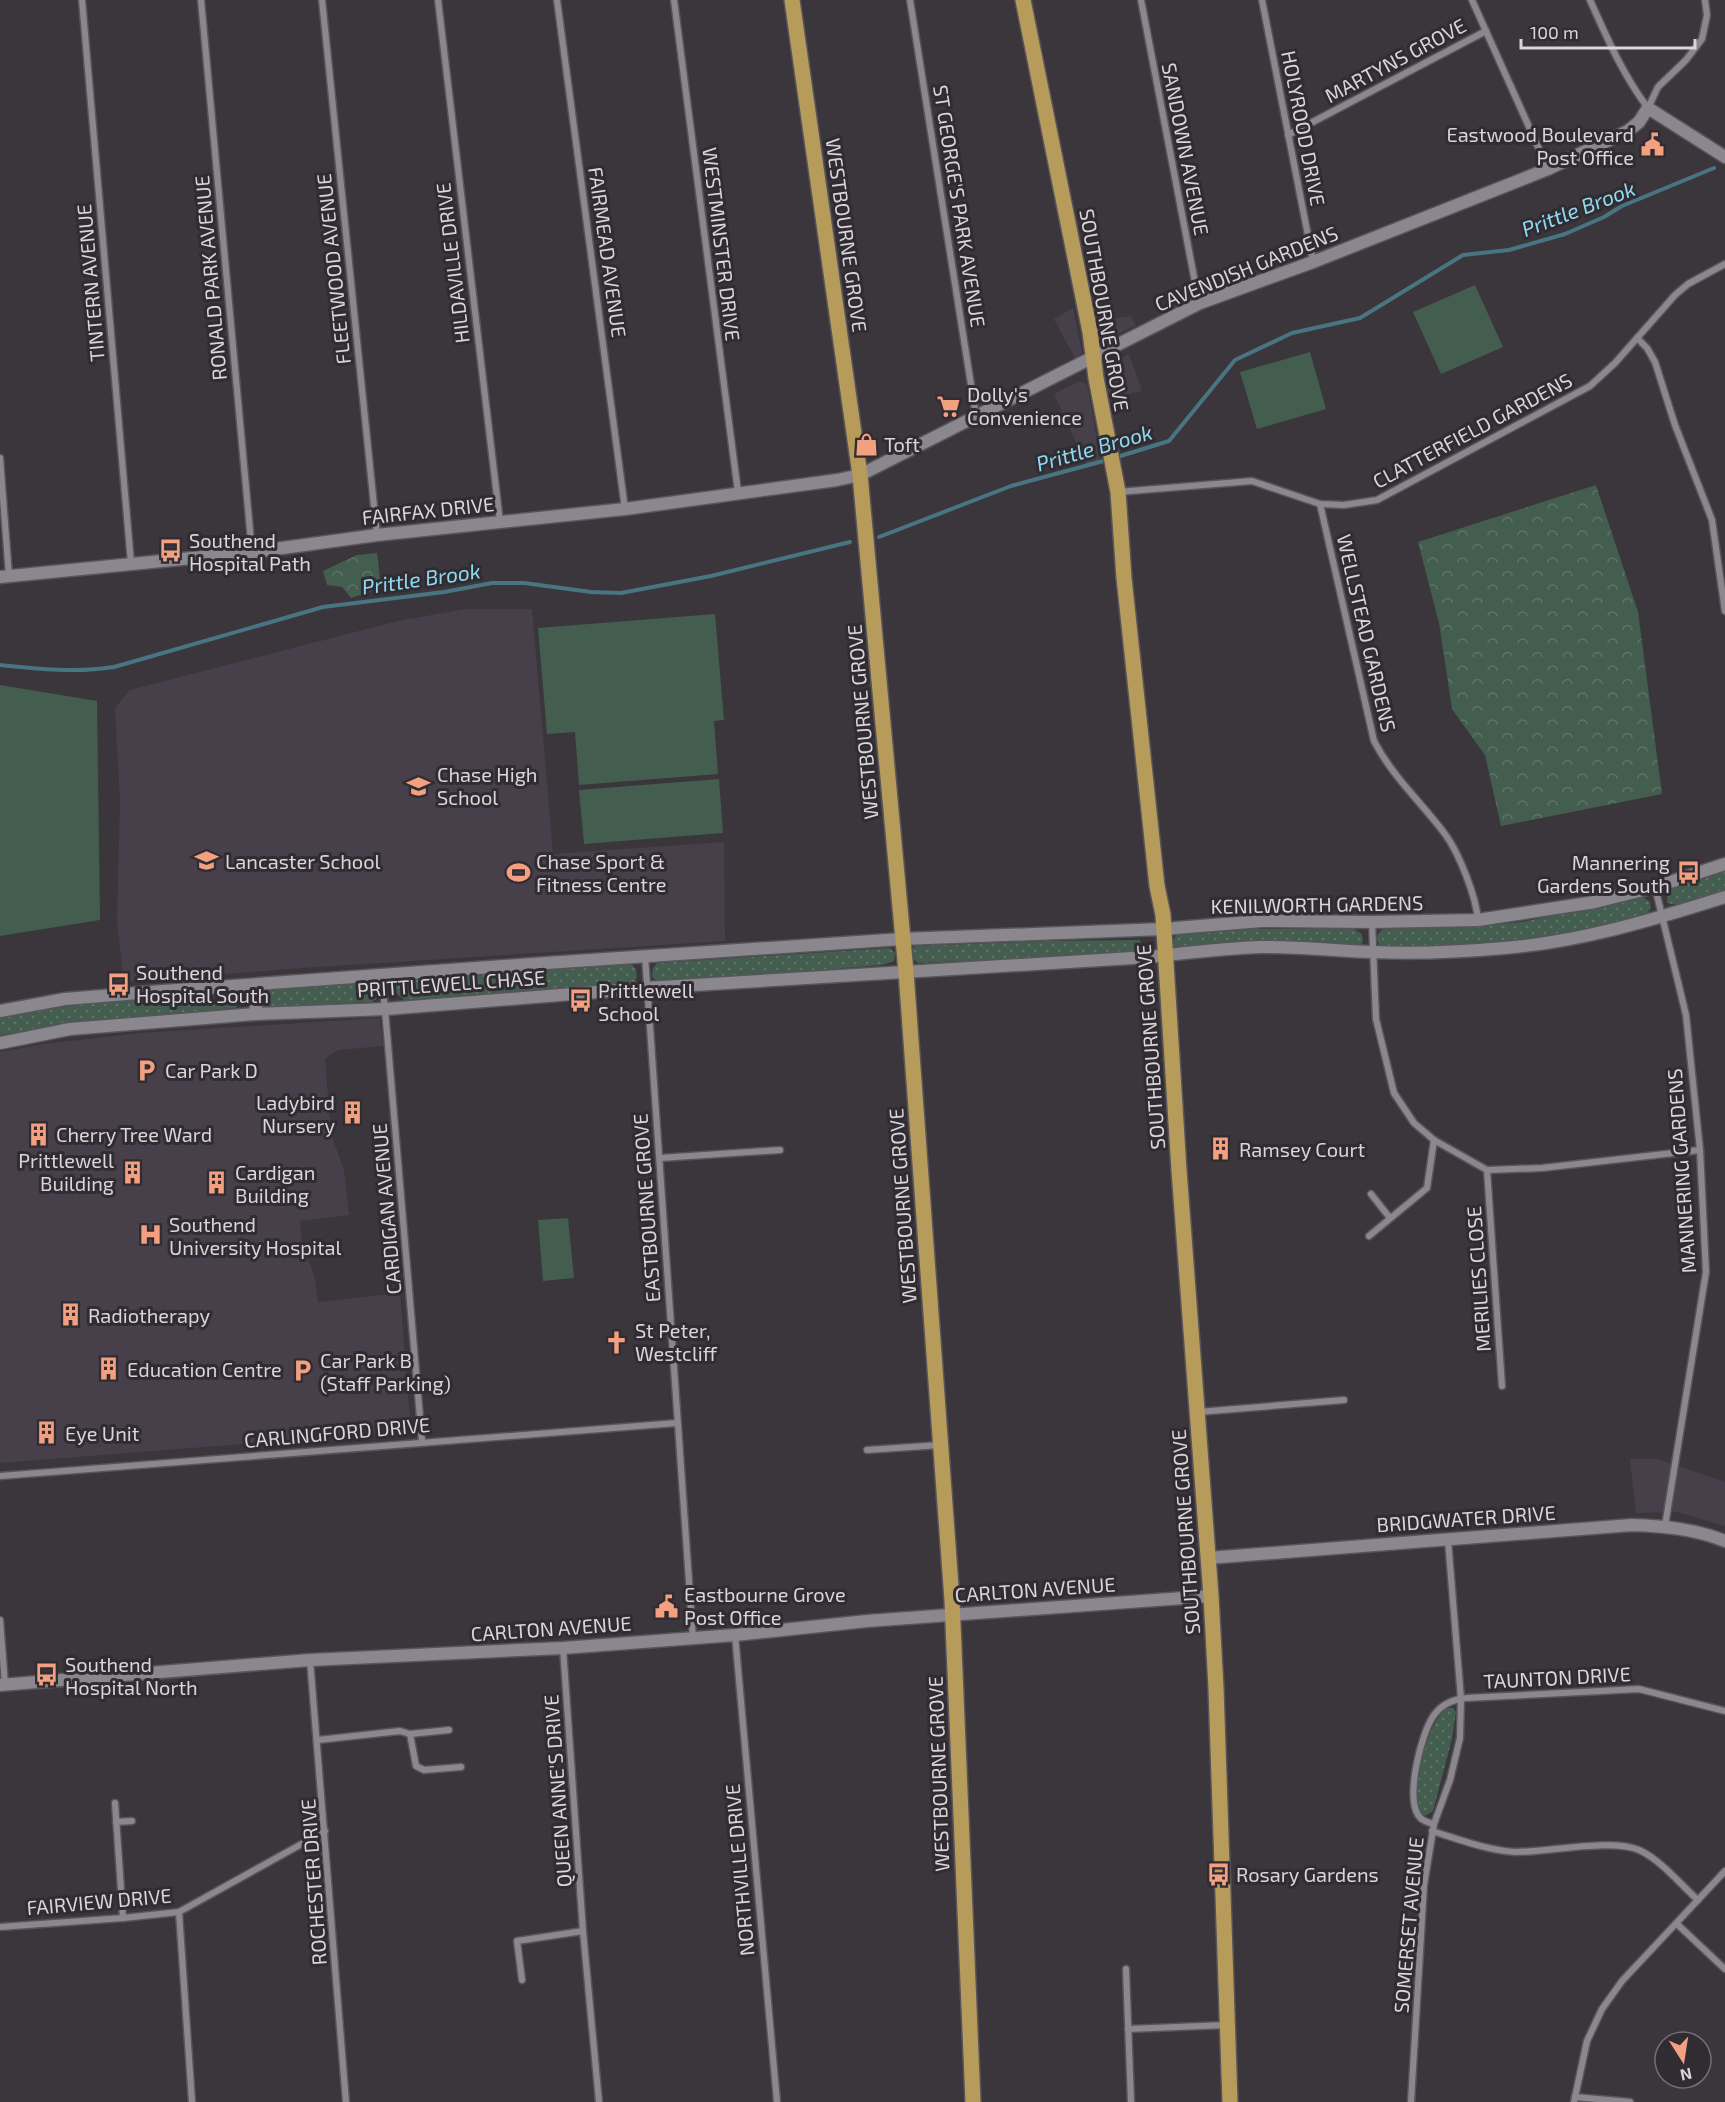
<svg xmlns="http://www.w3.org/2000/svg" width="1725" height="2102" font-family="'Exo 2',sans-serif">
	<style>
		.built { fill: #47404b }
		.grass { fill: url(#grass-dots) }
		.park { fill: url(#park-crowns) }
		.garden { fill: #435e4e }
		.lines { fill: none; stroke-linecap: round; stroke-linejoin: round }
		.stream { stroke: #497582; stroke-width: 4 }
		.street-casing { stroke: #58545a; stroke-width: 9 }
		.secondary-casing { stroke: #58545a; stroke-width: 15 }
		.primary-casing { stroke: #58545a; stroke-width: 18 }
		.street { stroke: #8b878e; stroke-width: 6 }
		.secondary { stroke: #8b878e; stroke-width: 12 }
		.primary { stroke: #b79b5a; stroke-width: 15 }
		.labels { text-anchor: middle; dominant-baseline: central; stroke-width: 6; stroke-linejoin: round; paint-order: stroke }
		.street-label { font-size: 20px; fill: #d8d6da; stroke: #302c32 }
		.poi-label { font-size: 20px; fill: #d8d6da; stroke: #302c32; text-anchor: start }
		.water-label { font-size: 21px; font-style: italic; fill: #8edbf1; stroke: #302c32 }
	</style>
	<defs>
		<pattern id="grass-dots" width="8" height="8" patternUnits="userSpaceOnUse" patternTransform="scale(1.5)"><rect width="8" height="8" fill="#435e4e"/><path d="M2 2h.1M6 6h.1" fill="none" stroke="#5d7467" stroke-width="1.8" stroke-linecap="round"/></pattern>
		<pattern id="park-crowns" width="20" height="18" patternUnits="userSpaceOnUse" patternTransform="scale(1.5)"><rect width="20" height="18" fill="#435e4e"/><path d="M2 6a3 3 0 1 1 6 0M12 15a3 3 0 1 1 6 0" fill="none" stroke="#5d7467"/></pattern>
	</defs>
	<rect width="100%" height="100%" fill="#3a363c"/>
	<g class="built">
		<polygon points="1073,308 1082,353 1075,358 1054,319"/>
		<polygon points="1131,316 1136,325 1099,343 1096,321"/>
		<polygon points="1129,354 1142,391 1110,398 1107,386 1116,361"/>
		<polygon points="1079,381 1087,384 1101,461 1086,465 1054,394"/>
		<polygon points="466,609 532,609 553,854 724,842 725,941 301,968 124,982 117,922 120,800 115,708 130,690 398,621"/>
		<polygon points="380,1018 383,1046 339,1050 325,1058 331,1134 344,1170 349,1215 300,1221 303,1249 314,1274 318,1302 400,1293 411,1431 0,1463 0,1052 44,1044 141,1033"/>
		<polygon points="1630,1459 1658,1459 1725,1482 1725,1526 1677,1512 1636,1513"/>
	</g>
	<g class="grass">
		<polygon points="1725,871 1725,890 1677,905 1667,903 1667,891 1672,888"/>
		<path d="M 1643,897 L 1650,902 L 1651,908 L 1647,914 C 1605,925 1563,936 1520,941 C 1474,947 1428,947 1382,948 C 1375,940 1375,934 1385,928 L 1456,928 L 1522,922 Z"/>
		<polygon points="1252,929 1354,929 1362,934 1363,942 1358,947 1174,949 1171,946 1176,935"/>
		<polygon points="1140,940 1142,951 1045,958 918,963 910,956 910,951 915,946 1046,941"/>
		<polygon points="890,948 895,953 894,961 882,965 660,983 652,977 653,968 657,963"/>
		<polygon points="631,964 636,969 637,977 634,984 404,1000 396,993 395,986 403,981"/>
		<polygon points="372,983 377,990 378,997 372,1002 262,1007 261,1003 269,989"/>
		<path d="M 160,997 L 182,1003 L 237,999 L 236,1008 C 157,1015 78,1021 0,1035 L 0,1018 L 72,1005 Z"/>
		<path d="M 1447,1708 L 1453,1708 L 1456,1712 L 1452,1739 L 1433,1811 L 1425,1816 C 1405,1800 1428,1720 1447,1708 Z"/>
	</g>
	<g class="park">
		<polygon points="1596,485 1638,612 1662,794 1501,826 1485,755 1452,709 1439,623 1418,542"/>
		<polygon points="377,553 381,588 351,598 342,587 327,585 323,571 357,555"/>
	</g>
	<g class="garden">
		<polygon points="1475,285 1503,347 1441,374 1413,312"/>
		<polygon points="1310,352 1326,409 1257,429 1240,372"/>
		<polygon points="715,614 724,720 714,721 718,774 579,785 575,732 547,734 538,628"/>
		<polygon points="0,685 97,701 100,920 0,936"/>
		<polygon points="719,779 723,833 584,844 579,790"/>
		<polygon points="568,1218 574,1278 543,1281 538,1220"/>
	</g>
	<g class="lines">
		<g class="stream">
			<polyline points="1114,458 1169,441 1235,360 1292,333 1360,318 1463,255 1509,250 1565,234 1604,217 1622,206 1714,168"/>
			<polyline points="879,537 1011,486 1107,460"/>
			<path d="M 0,665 C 38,669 76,673 114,667 L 323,607 L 444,592 L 492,583 L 524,583 L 591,592 L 621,593 L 711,576 L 850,542"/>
		</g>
		<defs>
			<g id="street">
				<polyline points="82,0 131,563"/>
				<polyline points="201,0 252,552"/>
				<polyline points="322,0 377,535"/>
				<polyline points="438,0 500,522"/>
				<polyline points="557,0 625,509"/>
				<polyline points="674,0 738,492"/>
				<polyline points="910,0 976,416"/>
				<polyline points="1141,0 1199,303"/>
				<polyline points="1262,0 1313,261"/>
				<polyline points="1472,0 1548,169"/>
				<path d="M 1590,0 C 1607,38 1623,75 1648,108 L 1658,87 L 1686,60 L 1702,39 L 1707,15 L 1705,0"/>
				<polyline points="1288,135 1486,31"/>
				<polyline points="1637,338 1647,348 1655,362 1675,425 1712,520 1725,611"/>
				<polyline points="0,458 9,576"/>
				<polyline points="1118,492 1252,481 1320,504 1344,505 1377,500 1590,386 1615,363 1675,295 1688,284 1725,264"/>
				<path d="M 1320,504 L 1374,741 C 1392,776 1421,802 1445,834 C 1459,853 1476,896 1478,920"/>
				<polyline points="1655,887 1686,1015 1700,1150 1706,1272 1665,1526"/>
				<polyline points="1372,922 1376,1019 1394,1093 1414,1123 1434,1140 1487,1170 1542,1168 1700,1150"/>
				<polyline points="645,956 693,1638"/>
				<polyline points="382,975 422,1441"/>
				<polyline points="660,1158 780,1150"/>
				<polyline points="1487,1170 1502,1386"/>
				<polyline points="1371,1194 1390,1218"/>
				<polyline points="1369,1236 1427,1188 1434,1140"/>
				<polyline points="1198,1412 1344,1400"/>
				<polyline points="867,1450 940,1445"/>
				<polyline points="0,1476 677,1423"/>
				<polyline points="0,1620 5,1684"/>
				<polyline points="735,1635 777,2102"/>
				<polyline points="563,1648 583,1931 599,2102"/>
				<polyline points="310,1660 346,2102"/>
				<polyline points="410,1734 416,1766 424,1770 461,1767"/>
				<polyline points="318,1740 400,1731 410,1734 449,1730"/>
				<polyline points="115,1803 123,1918"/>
				<polyline points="116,1822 132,1821"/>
				<path d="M 1434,1824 C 1427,1822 1422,1821 1418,1815 C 1406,1795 1421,1733 1434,1715 C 1442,1704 1455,1699 1467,1698 L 1639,1689 L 1725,1711"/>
				<path d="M 1432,1831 C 1458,1839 1489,1851 1516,1852 C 1548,1852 1613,1838 1639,1850 C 1661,1860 1680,1884 1698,1900"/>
				<polyline points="179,1912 192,2102"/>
				<polyline points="1677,1924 1725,1969"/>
				<polyline points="0,1927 123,1918 179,1912 325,1831"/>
				<polyline points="1126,1969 1131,2102"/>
				<polyline points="522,1980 517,1941 583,1931"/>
				<polyline points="1128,2029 1226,2025"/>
				<polyline points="1575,2097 1630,2102"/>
				<polyline points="1411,2102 1424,1885 1434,1824 1450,1780 1460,1738 1461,1699 1448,1540"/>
				<polyline points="1574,2102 1587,2041 1602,2009 1622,1981 1725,1871"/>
			</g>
			<g id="secondary">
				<polyline points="0,577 253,552 377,535 625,509 837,480 860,475 1200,303 1313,262 1548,169 1628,131 1639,122 1648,108 1725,157"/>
				<polyline points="224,994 247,994 253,997 256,1006 255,1014"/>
				<polyline points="0,1011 65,999 163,991 546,963 902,939 1163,929 1262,921 1372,922 1478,920 1595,902 1655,887 1725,864"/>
				<path d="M 0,1043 L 70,1029 L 255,1014 L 386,1009 L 646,988 L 1149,957 C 1187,953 1224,948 1262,947 C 1299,946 1335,951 1372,952 C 1415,954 1460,952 1504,948 C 1579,942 1653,920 1725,897"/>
				<path d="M 1208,1558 L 1632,1525 C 1664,1526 1695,1529 1725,1541"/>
				<polyline points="0,1685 310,1660 563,1648 735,1635 867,1621 1211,1596"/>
			</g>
			<g id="primary">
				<polyline points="792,0 860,475 906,972 952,1600 973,2102"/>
				<polyline points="1023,0 1090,332 1096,378 1118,492 1124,578 1157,886 1163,915 1179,1170 1211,1596 1216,1688 1230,2102"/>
			</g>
		</defs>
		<use href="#street" class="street-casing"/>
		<use href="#secondary" class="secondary-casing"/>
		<use href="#primary" class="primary-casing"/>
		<use href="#street" class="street"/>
		<use href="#secondary" class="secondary"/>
		<use href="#primary" class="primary"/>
	</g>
	<defs>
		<symbol id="civic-bare" viewBox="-9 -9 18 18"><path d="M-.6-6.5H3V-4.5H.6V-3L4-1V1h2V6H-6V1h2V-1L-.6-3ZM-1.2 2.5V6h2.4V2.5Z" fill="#f2a080" stroke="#302c32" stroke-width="2.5" paint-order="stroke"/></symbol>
		<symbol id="supermarket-bare" viewBox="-9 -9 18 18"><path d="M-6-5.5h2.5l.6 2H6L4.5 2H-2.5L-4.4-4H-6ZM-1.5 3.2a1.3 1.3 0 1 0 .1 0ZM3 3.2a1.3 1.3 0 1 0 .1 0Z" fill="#f2a080" stroke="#302c32" stroke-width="2.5" paint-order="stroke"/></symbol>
		<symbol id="shop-bare" viewBox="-9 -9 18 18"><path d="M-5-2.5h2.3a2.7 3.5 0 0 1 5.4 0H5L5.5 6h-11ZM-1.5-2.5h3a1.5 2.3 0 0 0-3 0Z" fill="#f2a080" stroke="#302c32" stroke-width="2.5" paint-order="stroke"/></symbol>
		<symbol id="bus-bare" viewBox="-9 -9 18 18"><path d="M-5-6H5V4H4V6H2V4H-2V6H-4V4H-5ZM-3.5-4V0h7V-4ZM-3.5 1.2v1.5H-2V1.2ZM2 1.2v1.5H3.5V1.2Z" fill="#f2a080" stroke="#302c32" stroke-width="2.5" paint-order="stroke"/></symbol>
		<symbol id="school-bare" viewBox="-9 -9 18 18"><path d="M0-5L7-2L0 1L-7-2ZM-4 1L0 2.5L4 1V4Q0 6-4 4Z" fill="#f2a080" stroke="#302c32" stroke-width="2.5" paint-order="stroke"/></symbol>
		<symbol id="stadium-bare" viewBox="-9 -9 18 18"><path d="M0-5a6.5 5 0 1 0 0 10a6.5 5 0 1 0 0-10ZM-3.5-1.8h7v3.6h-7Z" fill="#f2a080" stroke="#302c32" stroke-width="2.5" paint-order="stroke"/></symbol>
		<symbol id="parking-bare" viewBox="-9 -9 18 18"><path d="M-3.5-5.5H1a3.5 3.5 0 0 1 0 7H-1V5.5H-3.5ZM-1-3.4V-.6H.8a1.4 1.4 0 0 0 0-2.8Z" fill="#f2a080" stroke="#302c32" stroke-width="2.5" paint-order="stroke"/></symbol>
		<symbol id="building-bare" viewBox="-9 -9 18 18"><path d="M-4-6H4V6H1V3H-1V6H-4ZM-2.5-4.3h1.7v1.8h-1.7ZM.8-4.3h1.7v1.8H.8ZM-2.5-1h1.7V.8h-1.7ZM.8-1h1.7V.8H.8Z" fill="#f2a080" stroke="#302c32" stroke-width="2.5" paint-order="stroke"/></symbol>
		<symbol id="hospital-bare" viewBox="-9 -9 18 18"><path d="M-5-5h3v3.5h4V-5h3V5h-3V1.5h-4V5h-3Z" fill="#f2a080" stroke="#302c32" stroke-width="2.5" paint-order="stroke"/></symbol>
		<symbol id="church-bare" viewBox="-9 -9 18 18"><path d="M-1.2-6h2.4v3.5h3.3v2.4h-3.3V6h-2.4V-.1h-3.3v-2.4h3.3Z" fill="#f2a080" stroke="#302c32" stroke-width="2.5" paint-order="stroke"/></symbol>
	</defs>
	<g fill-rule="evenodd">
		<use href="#civic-bare" x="1636" y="128" width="33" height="33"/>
		<use href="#supermarket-bare" x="932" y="390" width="33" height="33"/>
		<use href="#shop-bare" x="850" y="428" width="33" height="33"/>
		<use href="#bus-bare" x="154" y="534" width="33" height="33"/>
		<use href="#school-bare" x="402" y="770" width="33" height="33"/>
		<use href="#school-bare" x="190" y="844" width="33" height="33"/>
		<use href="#stadium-bare" x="502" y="856" width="33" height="33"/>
		<use href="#bus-bare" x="1672" y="856" width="33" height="33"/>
		<use href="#bus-bare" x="102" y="968" width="33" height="33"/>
		<use href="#bus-bare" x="564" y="984" width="33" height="33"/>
		<use href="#parking-bare" x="130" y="1054" width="33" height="33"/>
		<use href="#building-bare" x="336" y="1096" width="33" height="33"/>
		<use href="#building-bare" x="22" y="1118" width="33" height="33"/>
		<use href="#building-bare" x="1204" y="1132" width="33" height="33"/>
		<use href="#building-bare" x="116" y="1156" width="33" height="33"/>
		<use href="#building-bare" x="200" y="1166" width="33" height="33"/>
		<use href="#hospital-bare" x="134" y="1218" width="33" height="33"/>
		<use href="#building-bare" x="54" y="1298" width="33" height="33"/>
		<use href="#church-bare" x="600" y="1326" width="33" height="33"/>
		<use href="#building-bare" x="92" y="1352" width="33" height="33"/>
		<use href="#parking-bare" x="286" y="1354" width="33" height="33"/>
		<use href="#building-bare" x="30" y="1416" width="33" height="33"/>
		<use href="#civic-bare" x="650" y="1590" width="33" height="33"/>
		<use href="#bus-bare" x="30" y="1658" width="33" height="33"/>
		<use href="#bus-bare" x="1202" y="1858" width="33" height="33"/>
	</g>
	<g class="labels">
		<g class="street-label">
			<text transform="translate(1395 60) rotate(-28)">MARTYNS GROVE</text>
			<text transform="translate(1304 128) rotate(79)">HOLYROOD DRIVE</text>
			<text transform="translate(1186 149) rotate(79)">SANDOWN AVENUE</text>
			<text transform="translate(960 206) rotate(81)">ST GEORGE'S PARK AVENUE</text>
			<text transform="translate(847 235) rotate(82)">WESTBOURNE GROVE</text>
			<text transform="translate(722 244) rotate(83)">WESTMINSTER DRIVE</text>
			<text transform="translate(608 252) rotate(82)">FAIRMEAD AVENUE</text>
			<text transform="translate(452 263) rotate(-97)">HILDAVILLE DRIVE</text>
			<text transform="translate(1246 268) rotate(-22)">CAVENDISH GARDENS</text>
			<text transform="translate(333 269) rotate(-96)">FLEETWOOD AVENUE</text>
			<text transform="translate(210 278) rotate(-95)">RONALD PARK AVENUE</text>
			<text transform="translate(90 283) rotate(-95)">TINTERN AVENUE</text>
			<text transform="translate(1105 310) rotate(80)">SOUTHBOURNE GROVE</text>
			<text transform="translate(1472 430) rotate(-28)">CLATTERFIELD GARDENS</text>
			<text transform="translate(428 510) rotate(-6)">FAIRFAX DRIVE</text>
			<text transform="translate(1367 633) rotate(77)">WELLSTEAD GARDENS</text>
			<text transform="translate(862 722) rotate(-95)">WESTBOURNE GROVE</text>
			<text transform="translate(1317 904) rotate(-1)">KENILWORTH GARDENS</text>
			<text transform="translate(451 983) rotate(-4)">PRITTLEWELL CHASE</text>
			<text transform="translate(1150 1047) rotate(-94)">SOUTHBOURNE GROVE</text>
			<text transform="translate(1681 1171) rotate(-94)">MANNERING GARDENS</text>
			<text transform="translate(902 1206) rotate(-94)">WESTBOURNE GROVE</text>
			<text transform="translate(646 1208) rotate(-94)">EASTBOURNE GROVE</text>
			<text transform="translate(386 1209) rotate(-95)">CARDIGAN AVENUE</text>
			<text transform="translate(1478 1279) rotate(-94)">MERILIES CLOSE</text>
			<text transform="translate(337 1432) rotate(-5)">CARLINGFORD DRIVE</text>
			<text transform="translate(1466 1518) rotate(-4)">BRIDGWATER DRIVE</text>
			<text transform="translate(1185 1532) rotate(-94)">SOUTHBOURNE GROVE</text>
			<text transform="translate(1035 1589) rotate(-4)">CARLTON AVENUE</text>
			<text transform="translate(551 1628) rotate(-4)">CARLTON AVENUE</text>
			<text transform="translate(1557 1677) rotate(-3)">TAUNTON DRIVE</text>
			<text transform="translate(938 1774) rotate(-92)">WESTBOURNE GROVE</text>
			<text transform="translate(557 1791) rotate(-94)">QUEEN ANNE'S DRIVE</text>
			<text transform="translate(739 1870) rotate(-95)">NORTHVILLE DRIVE</text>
			<text transform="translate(313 1882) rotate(-94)">ROCHESTER DRIVE</text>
			<text transform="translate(99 1901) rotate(-5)">FAIRVIEW DRIVE</text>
			<text transform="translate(1408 1925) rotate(-85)">SOMERSET AVENUE</text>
		</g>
		<g class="poi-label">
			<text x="1634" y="134" text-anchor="end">Eastwood Boulevard<tspan x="1634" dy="23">Post Office</tspan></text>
			<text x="967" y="394">Dolly's<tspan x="967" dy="23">Convenience</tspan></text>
			<text x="884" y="444">Toft</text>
			<text x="189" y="540">Southend<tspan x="189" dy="23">Hospital Path</tspan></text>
			<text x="437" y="774">Chase High<tspan x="437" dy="23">School</tspan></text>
			<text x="225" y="861">Lancaster School</text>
			<text x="536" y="861">Chase Sport &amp;<tspan x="536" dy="23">Fitness Centre</tspan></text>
			<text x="1670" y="862" text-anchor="end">Mannering<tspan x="1670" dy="23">Gardens South</tspan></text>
			<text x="136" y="972">Southend<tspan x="136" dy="23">Hospital South</tspan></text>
			<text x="598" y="990">Prittlewell<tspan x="598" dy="23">School</tspan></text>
			<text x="165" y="1070">Car Park D</text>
			<text x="335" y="1102" text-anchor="end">Ladybird<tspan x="335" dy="23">Nursery</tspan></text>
			<text x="56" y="1134">Cherry Tree Ward</text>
			<text x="1239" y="1149">Ramsey Court</text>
			<text x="114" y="1160" text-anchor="end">Prittlewell<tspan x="114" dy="23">Building</tspan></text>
			<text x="235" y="1172">Cardigan<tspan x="235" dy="23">Building</tspan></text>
			<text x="169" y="1224">Southend<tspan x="169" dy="23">University Hospital</tspan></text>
			<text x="88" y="1315">Radiotherapy</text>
			<text x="635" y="1330">St Peter,<tspan x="635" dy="23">Westcliff</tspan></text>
			<text x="320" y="1360">Car Park B<tspan x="320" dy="23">(Staff Parking)</tspan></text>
			<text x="127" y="1369">Education Centre</text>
			<text x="65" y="1433">Eye Unit</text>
			<text x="684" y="1594">Eastbourne Grove<tspan x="684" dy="23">Post Office</tspan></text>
			<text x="65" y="1664">Southend<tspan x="65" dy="23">Hospital North</tspan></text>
			<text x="1236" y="1874">Rosary Gardens</text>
		</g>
		<g class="water-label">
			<text transform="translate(1578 208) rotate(-21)">Prittle Brook</text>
			<text transform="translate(1094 447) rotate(-16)">Prittle Brook</text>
			<text transform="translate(421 578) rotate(-8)">Prittle Brook</text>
		</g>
	</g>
	<g transform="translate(1683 2060) rotate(168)"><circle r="28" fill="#302c32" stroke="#737075" stroke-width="1.5"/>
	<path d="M0-4.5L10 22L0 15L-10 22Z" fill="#f2a080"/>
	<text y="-9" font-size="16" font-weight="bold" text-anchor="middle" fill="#d8d6da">N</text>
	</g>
	<path d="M1521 39v9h174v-9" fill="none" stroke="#d8d6da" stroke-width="3"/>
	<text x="1530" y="39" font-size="18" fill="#d8d6da" stroke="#302c32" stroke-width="4.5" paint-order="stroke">100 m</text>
</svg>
